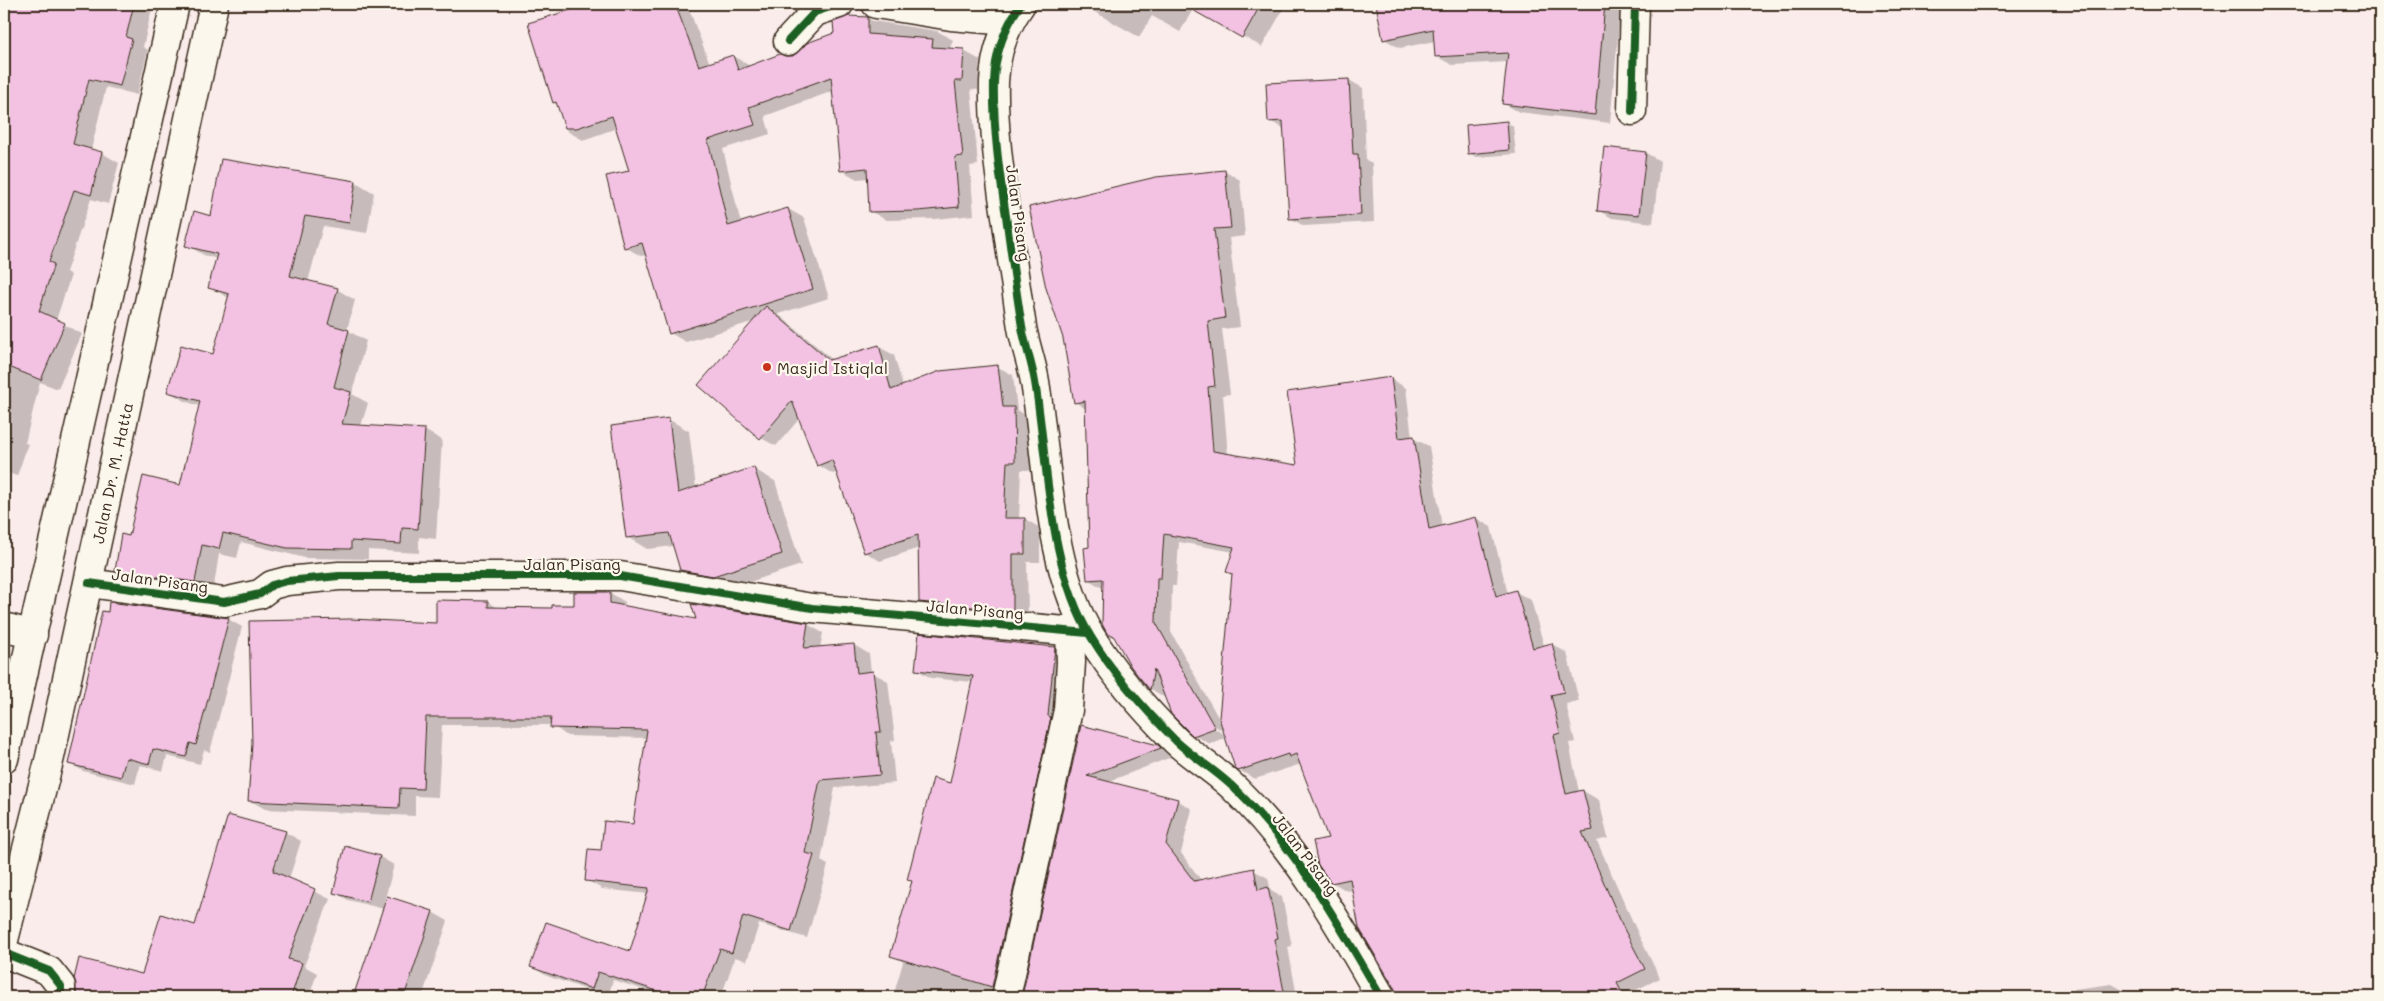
<svg xmlns="http://www.w3.org/2000/svg" width="2384" height="1001" font-family="Mali,sans-serif">
	<style>
		.shadow { fill: #0003; fill-rule: evenodd }
		.building { fill: #f3c2e3; stroke: #3b2a1e }
		.lines { fill: none; stroke-linecap: round; stroke-linejoin: round }
		.minor-casing { stroke: #3b2a1e; stroke-width: 31 }
		.tertiary-casing { stroke: #3b2a1e; stroke-width: 31 }
		.secondary-casing { stroke: #3b2a1e; stroke-width: 31 }
		.minor { stroke: #fbf7ec; stroke-width: 28 }
		.tertiary { stroke: #fbf7ec; stroke-width: 28 }
		.secondary { stroke: #fbf7ec; stroke-width: 28 }
		.cycleway-casing { stroke: #fbf7ec; stroke-width: 11 }
		.cycleway { stroke: #1b5e20; stroke-width: 8 }
		.poi-dot { fill: #c8321e; stroke: #fbf7ec; stroke-width: 2 }
		.labels { text-anchor: middle; dominant-baseline: central; stroke-width: 4.5; stroke-linejoin: round; paint-order: stroke }
		.street-label { font-size: 16px; fill: #3b2a1e; stroke: #fbf7ec }
		.poi-label { font-size: 16px; fill: #3b2a1e; stroke: #fbf7ec; text-anchor: start }
	</style>
	<rect width="100%" height="100%" fill="#f9ecea"/>
	<filter id="ink" filterUnits="userSpaceOnUse"><feTurbulence type="fractalNoise" baseFrequency=".02" numOctaves="2"/><feDisplacementMap in="SourceGraphic" scale="10" xChannelSelector="R" yChannelSelector="G"/><feConvolveMatrix kernelMatrix="1 2 1 2 8 2 1 2 1" color-interpolation-filters="sRGB"/></filter>
	<g filter="url(#ink)">
		<g class="shadow">
			<polygon points="4,4 153,4 143,47 148,50 137,95 106,87 91,150 102,153 119,163 108,204 91,199 66,272 71,275 56,320 82,334 58,389 40,382 25,443 28,444 17,476 8,473 4,489"/>
			<polygon points="593,4 687,4 710,64 733,56 750,66 794,57 835,34 848,17 865,17 873,21 937,31 953,40 949,50 964,51 980,60 978,90 971,89 978,165 970,166 974,215 935,219 886,220 870,211 869,178 857,179 841,170 833,91 765,116 770,134 723,149 741,224 788,209 804,218 829,298 778,314 833,360 879,347 894,355 903,387 941,372 998,367 1013,375 1017,410 1029,417 1030,470 1021,470 1019,519 1025,519 1040,528 1040,562 1027,562 1028,618 935,610 920,601 919,548 880,561 865,552 838,472 833,474 818,465 800,418 776,446 761,438 755,321 686,342 670,333 647,255 641,256 625,247 631,171 617,128 583,140 567,131 559,105 554,103 529,24"/>
			<polygon points="1096,4 1286,4 1262,47 1193,9 1180,32 1152,16 1139,37 1093,11"/>
			<polygon points="1377,4 1621,4 1610,123 1519,112 1503,103 1508,62 1452,65 1436,56 1435,41 1400,48 1384,39"/>
			<polygon points="1349,80 1363,88 1366,160 1372,163 1374,222 1304,226 1290,218 1284,129 1270,121"/>
			<polygon points="1506,122 1513,126 1516,154 1476,157 1469,153"/>
			<polygon points="1646,153 1660,161 1653,223 1612,218 1598,210"/>
			<polygon points="222,161 356,182 374,193 367,233 323,226 308,282 338,290 355,300 347,330 366,341 352,394 368,403 361,426 424,430 442,440 436,539 419,537 419,553 368,550 368,559 305,558 241,542 237,558 219,554 213,592 134,580 116,570 130,537 181,487 200,406 187,402 169,392 214,355 229,298 209,287 217,259 204,255 186,245 212,217"/>
			<path d="M 1225,171 L 1240,180 L 1245,236 L 1229,238 L 1240,327 L 1222,329 L 1230,394 L 1223,395 L 1228,455 L 1298,467 L 1391,379 L 1406,388 L 1412,438 L 1429,446 L 1442,527 L 1476,518 L 1491,527 L 1508,594 L 1516,592 L 1531,600 L 1544,646 L 1552,644 L 1567,653 L 1579,701 L 1566,704 L 1575,742 L 1569,743 L 1579,792 L 1583,791 L 1599,800 L 1608,838 L 1597,841 L 1640,938 L 1660,978 L 1632,992 L 1634,997 L 1398,997 L 1353,890 L 1347,891 L 1332,882 L 1329,839 L 1301,764 L 1255,779 L 1239,770 L 1227,737 L 1210,744 L 1194,735 L 1167,699 L 1151,689 L 1132,666 L 1116,638 L 1109,634 L 1104,589 L 1089,580 L 1091,549 L 1086,409 L 1075,402 L 1064,338 L 1156,178 ZM 1179,542 L 1234,552 L 1228,572 L 1233,575 L 1220,721 L 1171,632 L 1172,586 L 1176,586 ZM 1210,723 L 1225,732 L 1225,735 L 1209,725 Z"/>
			<polygon points="668,419 689,431 696,488 754,469 775,481 801,565 734,587 702,581 682,569 674,546 647,549 627,537"/>
			<polygon points="610,593 625,602 625,607 697,620 807,624 823,633 820,648 854,645 869,654 871,672 888,681 895,740 891,741 895,783 835,788 821,861 828,865 807,938 759,924 747,961 735,957 721,997 667,997 613,980 608,997 547,976 532,967 631,952 649,894 602,889 587,880 602,851 634,826 648,738 567,736 552,725 442,725 438,797 415,796 415,816 265,809 249,800 437,624 438,601 488,602 498,608 553,609 575,606"/>
			<polygon points="109,614 228,619 242,627 210,752 204,750 200,764 167,756 163,771 140,765 135,784 83,771 69,763"/>
			<polygon points="1054,648 1069,657 1006,997 893,997 903,962 891,955 913,882 909,879 951,784 973,682 931,678 916,669"/>
			<polygon points="1082,726 1157,746 1174,756 1107,782 1177,800 1192,809 1181,853 1201,880 1253,870 1268,878 1271,891 1282,897 1292,946 1288,947 1297,997 1023,997"/>
			<polygon points="285,832 301,841 289,879 330,899 304,966 317,973 310,994 331,997 78,997 75,979 143,975 195,926"/>
			<polygon points="380,857 394,865 383,906 432,912 448,921 422,997 354,997 384,909 348,900 334,892"/>
			<polygon points="2112,984 2126,992 2127,997 2075,997 2074,989"/>
		</g>
		<g class="building">
			<polygon points="4,4 134,4 126,37 132,39 120,86 89,79 73,144 102,152 91,195 74,190 49,262 54,264 39,311 65,323 41,380 4,365"/>
			<polygon points="590,4 675,4 699,66 733,55 738,70 780,54 785,56 793,56 807,43 834,33 833,22 848,16 868,17 868,34 933,39 932,47 964,49 962,81 955,81 963,156 955,157 959,207 918,211 869,212 867,168 840,171 831,77 749,107 755,125 708,140 728,226 788,208 813,289 669,334 642,243 624,248 606,176 629,171 612,116 577,128 565,128 556,102 553,103 528,23"/>
			<polygon points="1182,4 1261,4 1242,38"/>
			<polygon points="1376,4 1605,4 1595,115 1502,104 1508,53 1435,57 1433,29 1383,40"/>
			<polygon points="1349,79 1353,154 1358,154 1361,215 1289,219 1283,121 1268,122 1266,83"/>
			<polygon points="1507,121 1509,150 1468,154 1466,125"/>
			<polygon points="1604,147 1646,152 1639,215 1597,211"/>
			<polygon points="221,159 356,181 349,223 305,216 290,276 338,288 328,324 349,330 334,387 351,392 342,424 425,429 418,529 402,528 401,544 351,541 351,549 287,548 223,533 219,549 202,545 195,582 115,571 121,534 129,536 143,476 180,485 200,401 167,392 181,345 213,354 229,294 208,288 217,254 185,246 194,211 211,216"/>
			<polygon points="1225,170 1231,228 1214,229 1225,318 1208,321 1215,386 1208,387 1213,451 1297,465 1287,392 1391,377 1399,438 1414,436 1429,529 1476,517 1496,596 1516,590 1533,648 1552,643 1564,692 1551,695 1560,733 1554,735 1566,794 1583,790 1593,830 1582,832 1624,929 1645,969 1617,983 1624,997 1397,997 1395,989 1359,928 1350,879 1331,883 1318,865 1313,841 1328,838 1296,754 1289,757 1288,754 1238,771 1235,768 1219,718 1232,574 1226,572 1234,547 1164,534 1161,578 1157,578 1156,623 1215,728 1193,736 1171,714 1154,669 1150,690 1131,667 1113,635 1108,635 1102,624 1103,579 1087,580 1084,548 1089,547 1085,401 1074,403 1063,338 1046,288 1029,207 1156,177"/>
			<polygon points="766,306 829,360 879,345 891,390 940,371 998,365 1003,407 1014,407 1015,462 1007,462 1004,518 1025,518 1025,554 1013,554 1013,611 919,602 918,535 864,553 832,460 817,466 792,401 760,439 698,385"/>
			<polygon points="669,418 678,493 754,467 782,554 713,576 680,570 669,533 626,538 611,426"/>
			<polygon points="574,592 610,592 610,603 696,619 691,604 808,623 804,648 854,644 857,673 873,671 881,732 876,732 880,775 820,780 805,853 814,855 791,931 743,916 732,953 720,949 702,997 676,997 598,972 592,989 530,967 546,922 630,951 649,888 585,881 588,849 601,850 604,821 633,824 647,730 550,728 551,717 426,717 423,789 400,788 399,808 248,801 252,743 249,621 351,619 436,623 436,600 488,601 488,607 552,608 552,605 574,605"/>
			<polygon points="109,602 229,618 196,745 190,743 186,757 153,749 149,764 126,758 121,777 68,764 102,611 108,612"/>
			<polygon points="919,633 1055,647 1048,716 1051,717 992,987 890,956 912,881 907,880 933,778 950,783 973,676 915,670"/>
			<polygon points="1081,725 1158,745 1161,748 1087,776 1178,799 1166,844 1194,881 1254,868 1258,890 1268,887 1278,938 1274,939 1285,997 1022,996"/>
			<polygon points="228,815 286,831 273,871 315,889 288,959 302,963 291,997 77,997 74,979 79,958 142,974 161,914 195,925"/>
			<polygon points="345,846 380,856 368,902 333,893"/>
			<polygon points="387,896 433,911 404,997 353,997"/>
		</g>
		<g class="lines">
			<defs>
				<g id="minor">
					<polyline points="876,4 951,16 1009,21"/>
					<polyline points="788,41 815,12 839,4"/>
					<polyline points="1632,111 1635,4"/>
					<polyline points="89,583 224,602 260,594 272,585 287,581 339,576 620,576 812,608 1088,633"/>
					<polyline points="4,627 33,635"/>
					<polyline points="4,953 49,971 61,986 61,997"/>
					<polyline points="1006,997 1068,710 1071,662 1070,631"/>
				</g>
				<path id="tertiary" d="M 1021,4 C 1004,28 995,52 994,82 C 993,127 999,171 1006,216 C 1011,253 1016,290 1022,327 C 1025,345 1032,363 1035,382 C 1048,461 1048,568 1091,637 C 1114,675 1145,710 1176,741 C 1195,759 1219,772 1237,791 C 1298,851 1339,924 1381,997"/>
				<g id="secondary">
					<polyline points="4,759 175,4"/>
					<polyline points="4,940 50,757 214,4"/>
				</g>
			</defs>
			<use href="#minor" class="minor-casing"/>
			<use href="#tertiary" class="tertiary-casing"/>
			<use href="#secondary" class="secondary-casing"/>
			<use href="#minor" class="minor"/>
			<use href="#tertiary" class="tertiary"/>
			<use href="#secondary" class="secondary"/>
			<defs>
				<g id="cycleway">
					<path d="M 1021,4 C 1004,28 995,52 994,82 C 993,127 999,171 1006,216 C 1011,253 1016,290 1022,327 C 1025,345 1032,363 1035,382 C 1048,461 1048,568 1091,637 C 1114,675 1145,710 1176,741 C 1195,759 1219,772 1237,791 C 1298,851 1339,924 1381,997"/>
					<polyline points="788,41 815,12 839,4"/>
					<polyline points="1632,111 1635,4"/>
					<polyline points="89,583 224,602 260,594 272,585 287,581 339,576 620,576 812,608 1088,633"/>
					<polyline points="4,953 49,971 61,986 61,997"/>
				</g>
			</defs>
			<use href="#cycleway" class="cycleway-casing"/>
			<use href="#cycleway" class="cycleway"/>
		</g>
	</g>
	<circle class="poi-dot" cx="767" cy="367" r="5"/>
	<g class="labels">
		<g class="street-label">
			<text transform="translate(1019 213) rotate(82)">Jalan Pisang</text>
			<text transform="translate(112 473) rotate(-78)">Jalan Dr. M. Hatta</text>
			<text x="572" y="563">Jalan Pisang</text>
			<text transform="translate(160 580) rotate(8)">Jalan Pisang</text>
			<text transform="translate(975 609) rotate(5)">Jalan Pisang</text>
			<text transform="translate(1306 854) rotate(53)">Jalan Pisang</text>
		</g>
		<g class="poi-label">
			<text x="777" y="367">Masjid Istiqlal</text>
		</g>
	</g>
	<rect width="2384" height="1001" fill="none" stroke="#fbf7ec" stroke-width="20"/>
	<rect x="10" y="10" width="2364" height="981" fill="none" stroke="#3b2a1e" stroke-width="2" filter="url(#ink)"/>
</svg>
